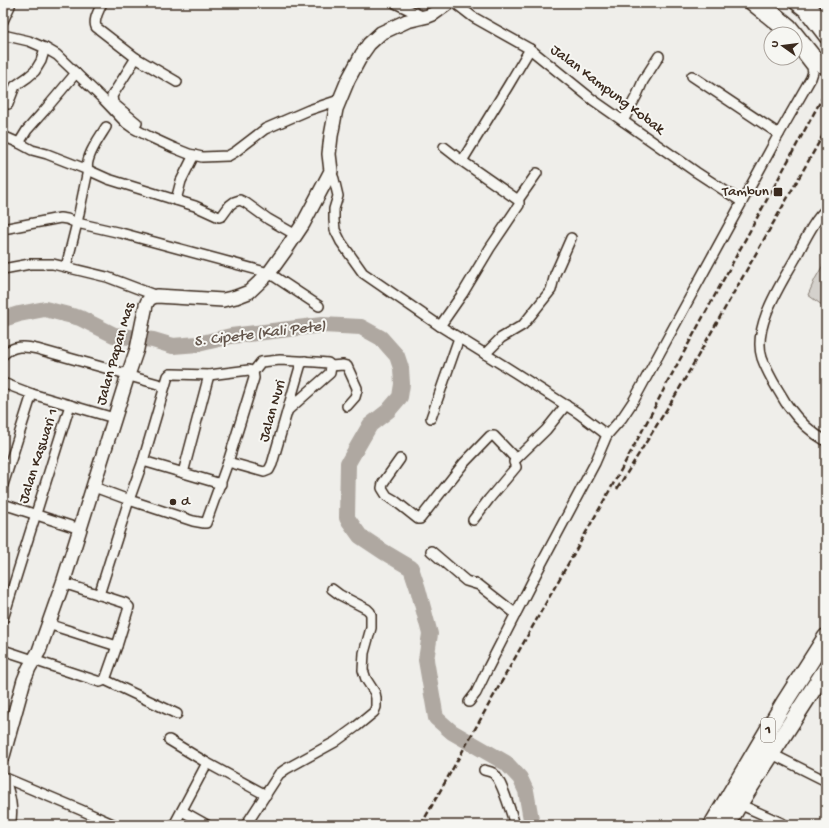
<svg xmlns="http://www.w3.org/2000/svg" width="829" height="828" font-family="'Gochi Hand',sans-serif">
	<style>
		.green { fill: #d4d1cc; stroke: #887e75 }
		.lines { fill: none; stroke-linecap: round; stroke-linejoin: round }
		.river { stroke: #afa8a1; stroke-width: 16 }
		.street-casing { stroke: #3b2a1e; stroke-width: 12 }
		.secondary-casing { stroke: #3b2a1e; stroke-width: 16 }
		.highway-casing { stroke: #3b2a1e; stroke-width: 19 }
		.street { stroke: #f6f6f2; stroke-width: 9 }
		.secondary { stroke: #f6f6f2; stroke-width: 13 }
		.highway { stroke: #f6f6f2; stroke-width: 16 }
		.rail { stroke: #3b2a1e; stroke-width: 2.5; stroke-dasharray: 6 3; stroke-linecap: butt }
		.poi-dot { fill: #3b2a1e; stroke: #f6f6f2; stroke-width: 1.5 }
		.labels { text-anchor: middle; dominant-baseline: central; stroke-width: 4; stroke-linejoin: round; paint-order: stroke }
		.shield { fill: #f6f6f2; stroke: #73675e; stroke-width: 1 }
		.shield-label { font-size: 14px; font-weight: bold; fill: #3b2a1e }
		.street-label { font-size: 15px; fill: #3b2a1e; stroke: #f6f6f2 }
		.poi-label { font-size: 15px; fill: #3b2a1e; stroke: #f6f6f2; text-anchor: end }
		.water-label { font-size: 16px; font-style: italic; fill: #64564c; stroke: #f6f6f2 }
	</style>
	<rect width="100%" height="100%" fill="#efeeea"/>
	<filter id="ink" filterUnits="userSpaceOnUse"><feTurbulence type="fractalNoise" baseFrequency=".025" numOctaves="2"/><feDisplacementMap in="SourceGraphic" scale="8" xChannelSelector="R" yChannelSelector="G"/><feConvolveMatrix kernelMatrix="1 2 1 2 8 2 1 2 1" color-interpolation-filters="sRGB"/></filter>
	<g filter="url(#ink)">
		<polygon class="green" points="826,260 826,308 808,295 815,279"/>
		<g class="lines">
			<polyline class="river" points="3,319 19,314 45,309 80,318 114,335 153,340 173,346 198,344 231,336 322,325 361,327 381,338 397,356 401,368 402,384 400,397 388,411 370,425 348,463 347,518 360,536 384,552 411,568 418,589 430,634 426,660 436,718 452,732 506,763 520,778 526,791 532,825"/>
			<defs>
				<g id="street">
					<path d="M 102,3 C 99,11 93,19 96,27 L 136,58 L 177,82"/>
					<polyline points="395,3 424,17"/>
					<polyline points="455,3 473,17 530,49 593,100 696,172 742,202"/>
					<polyline points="748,3 786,34"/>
					<polyline points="810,3 826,22"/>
					<polyline points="3,21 10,6 10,3"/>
					<polyline points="3,35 29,41 45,48 57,55 104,100 126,123 133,128 150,137 174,148 189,154 202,157 228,156 235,152 265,129 309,110 339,100"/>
					<polyline points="136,58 112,96 113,103 137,123"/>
					<polyline points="692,76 779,134"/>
					<polyline points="3,103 7,104 8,104 15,86 28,77 35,71 41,61 45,48"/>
					<polyline points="623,121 637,95 643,81 659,56"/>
					<polyline points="3,136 19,143 32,150 47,154 88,170 108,179 195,206 219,217 222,216 230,205 234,202 240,200 246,203 268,219 296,235"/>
					<polyline points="19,143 27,130 44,111 76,73"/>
					<polyline points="444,147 462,161"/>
					<polyline points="331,171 334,179 338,196 334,209 334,220 335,230 341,242 363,273 440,326 514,372 578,413 607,435 622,418 634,400 779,134 811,78 813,72 812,67 795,45"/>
					<polyline points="176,200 181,181 194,155"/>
					<polyline points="518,200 537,173"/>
					<path d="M 826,210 C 815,217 802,246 795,259 C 781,284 752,327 762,358 C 766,369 772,380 778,390 C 782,396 784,401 788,406 C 798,420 812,433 826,441"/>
					<polyline points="3,229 60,218 67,219 77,223 121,233 269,273 319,306"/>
					<path d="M 66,267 L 77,223 L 88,170 C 84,158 100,137 106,127"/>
					<polyline points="3,269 30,264 53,264 107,277 157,296"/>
					<polyline points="440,326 463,293 490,248 519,205 519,202 518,200 462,161 508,86 530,49"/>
					<polyline points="485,354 501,338 523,325 551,290 555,274 560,263 571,238"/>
					<path d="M 3,355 C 13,345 25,346 37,349 L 123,373 L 133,377 L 165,386"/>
					<polyline points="331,366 343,365 347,366 357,388 357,390 355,397 347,406"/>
					<polyline points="253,372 261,362 280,360 316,362 328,363 331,366 330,373 288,410"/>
					<polyline points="3,383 32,394 114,418"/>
					<polyline points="431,418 459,338"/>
					<polyline points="400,459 383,483 382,488 387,496 394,500 418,519 420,519 464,463 490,436 494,436 516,459"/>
					<polyline points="143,461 221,484"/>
					<polyline points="228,462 264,472 269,470 272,464 300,367 301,364 305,361"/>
					<polyline points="183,473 209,375"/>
					<polyline points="3,485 32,394"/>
					<polyline points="94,487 129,500 193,521 204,523 206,523 228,462 254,378 253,372 249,370 209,375 173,374 170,374 168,376 143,461 129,500 99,595"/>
					<polyline points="3,504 80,529"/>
					<polyline points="473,520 489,499 516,467 514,462 515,460 546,430 566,405"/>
					<polyline points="431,551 466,581 479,585 516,614"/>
					<polyline points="63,583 125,603 129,607 117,646 105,680"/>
					<polyline points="3,619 70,405"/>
					<polyline points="48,624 117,646"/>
					<polyline points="3,650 97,681 100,682 105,680"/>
					<polyline points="105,680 177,714"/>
					<polyline points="469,702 476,693 488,668 537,572 595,463 607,435"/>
					<polyline points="169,740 207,763 266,795"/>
					<polyline points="772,754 826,781"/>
					<path d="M 484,770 C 487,771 490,771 493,773 C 502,780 511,813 515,825"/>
					<polyline points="3,777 81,810 115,825"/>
					<polyline points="739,804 782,823"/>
					<polyline points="182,811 207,825"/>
					<polyline points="174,825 207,763"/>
					<polyline points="246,825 279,774 286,769 335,742 357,726 374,712 376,707 376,698 375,693 366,679 363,670 364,653 371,628 371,615 370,612 367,609 340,595 332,589"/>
				</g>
				<g id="secondary">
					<polyline points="762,3 790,26 822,66"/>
					<polyline points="796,3 806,11 826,37"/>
					<path d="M 3,756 L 24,680 L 29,668 L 39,651 L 63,583 L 128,375 L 137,349 L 146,305 C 148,299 151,297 157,296 L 223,300 L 236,297 L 249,292 L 269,273 L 287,248 L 303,224 L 331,171 L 329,154 L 331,136 L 336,109 L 348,80 L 362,54 L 369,44 L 381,33 L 407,21 L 428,16 L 433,14 L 448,3"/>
					<path d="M 3,780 C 8,795 12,809 8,825"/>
				</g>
				<g id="highway">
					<polyline points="712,825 784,703 826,637"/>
					<polyline points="727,825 739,804 826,669"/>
				</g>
			</defs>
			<use href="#street" class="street-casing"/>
			<use href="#secondary" class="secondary-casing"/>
			<use href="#highway" class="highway-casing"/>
			<use href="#street" class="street"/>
			<use href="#secondary" class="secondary"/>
			<use href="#highway" class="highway"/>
			<g class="rail">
				<polyline points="617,489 678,391 826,130"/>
				<path d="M 421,825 C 466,745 511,665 556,585 C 593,520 631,454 665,387 L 826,91"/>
			</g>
		</g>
	</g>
	<g class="poi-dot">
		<rect x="773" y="187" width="10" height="10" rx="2"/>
		<circle cx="173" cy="502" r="4"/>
	</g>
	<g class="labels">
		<rect class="shield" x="761" y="718" width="14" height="24" rx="3"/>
		<g class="shield-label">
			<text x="768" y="730">1</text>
		</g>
		<g class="street-label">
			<text transform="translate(607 90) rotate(37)">Jalan Kampung Kobak</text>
			<text transform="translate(116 354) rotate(-74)">Jalan Papan Mas</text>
			<text transform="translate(273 411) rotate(-74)">Jalan Nuri</text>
			<text transform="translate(39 456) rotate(-72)">Jalan Kaswari 1</text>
		</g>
		<g class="poi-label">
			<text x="769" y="192">Tambun</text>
			<text x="181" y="502" text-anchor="start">d</text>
		</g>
		<g class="water-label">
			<text transform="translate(260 335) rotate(-7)">S. Cipete (Kali Pete)</text>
		</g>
	</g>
	<rect width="829" height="828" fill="none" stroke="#f6f6f2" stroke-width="16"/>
	<rect x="8" y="8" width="813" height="812" fill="none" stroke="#3b2a1e" stroke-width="1.5" filter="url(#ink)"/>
	<g transform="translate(783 46) rotate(284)"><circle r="19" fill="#f6f6f2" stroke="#aba49d"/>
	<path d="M0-3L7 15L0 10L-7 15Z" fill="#3b2a1e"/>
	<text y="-6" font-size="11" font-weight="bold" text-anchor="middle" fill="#3b2a1e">U</text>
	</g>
</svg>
